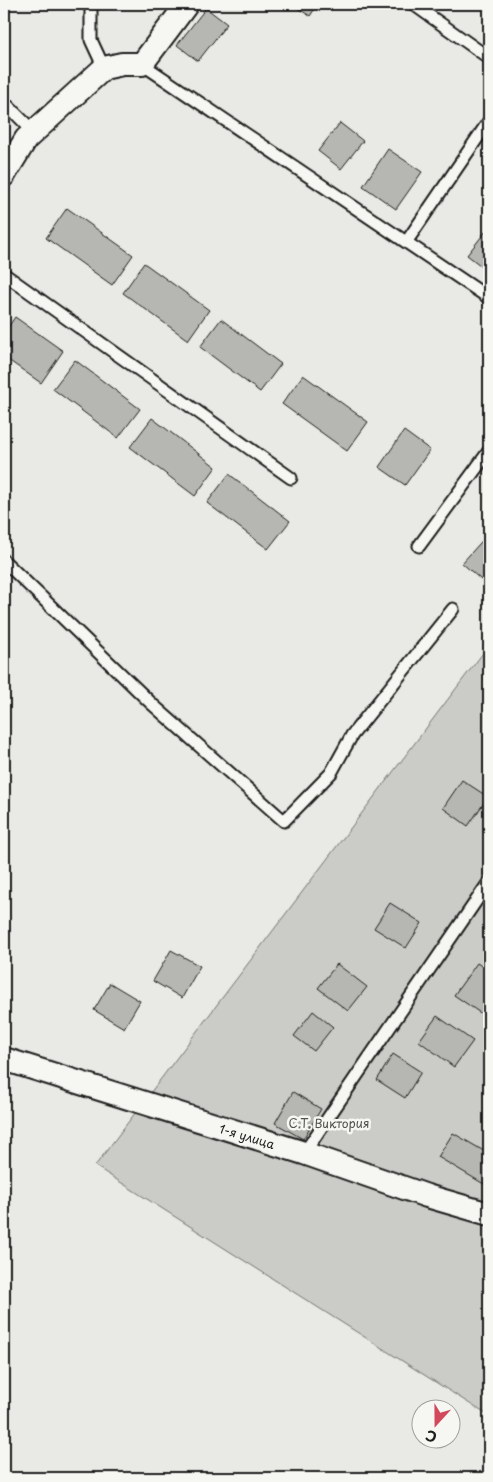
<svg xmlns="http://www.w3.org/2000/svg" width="493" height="1482" font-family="'Playpen Sans',sans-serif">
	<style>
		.green { fill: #cbcbc7; stroke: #747472 }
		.building { fill: #b6b6b3; stroke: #1c1c1c }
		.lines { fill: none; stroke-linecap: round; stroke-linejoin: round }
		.service-casing { stroke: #1c1c1c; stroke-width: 15 }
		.minor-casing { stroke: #1c1c1c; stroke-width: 26 }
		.service { stroke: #f6f6f2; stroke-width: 11 }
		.minor { stroke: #f6f6f2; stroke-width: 22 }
		.labels { text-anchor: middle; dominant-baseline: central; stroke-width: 5; stroke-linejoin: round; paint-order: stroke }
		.park-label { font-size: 12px; fill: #51514f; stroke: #f6f6f2 }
		.street-label { font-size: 12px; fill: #1c1c1c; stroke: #f6f6f2 }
	</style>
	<rect width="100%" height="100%" fill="#e9e9e5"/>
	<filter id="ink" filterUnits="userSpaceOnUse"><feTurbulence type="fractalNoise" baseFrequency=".02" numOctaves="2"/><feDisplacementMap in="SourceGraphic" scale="10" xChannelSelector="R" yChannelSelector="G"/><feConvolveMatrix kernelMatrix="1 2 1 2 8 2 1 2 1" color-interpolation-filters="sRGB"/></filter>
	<g filter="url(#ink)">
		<polygon class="green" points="489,645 489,1416 95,1166"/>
		<g class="building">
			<polygon points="291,4 318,4 310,16"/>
			<polygon points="206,8 227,24 198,61 177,45"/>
			<polygon points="340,123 363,141 341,169 318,151"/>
			<polygon points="388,149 422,172 396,209 363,186"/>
			<polygon points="67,208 133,255 112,285 46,238"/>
			<polygon points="489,227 489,272 467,255"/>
			<polygon points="144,263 209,310 188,340 123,293"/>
			<polygon points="15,317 63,351 41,383 4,357 4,333"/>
			<polygon points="221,319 281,364 260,392 200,347"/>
			<polygon points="75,360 140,409 118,438 53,389"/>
			<polygon points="303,375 368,422 347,451 282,404"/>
			<polygon points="152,418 216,467 195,496 130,447"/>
			<polygon points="404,431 430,450 405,485 379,467"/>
			<polygon points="229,474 290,521 268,549 207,503"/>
			<polygon points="489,533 489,587 462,563"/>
			<polygon points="462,780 488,797 468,826 443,808"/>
			<polygon points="390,903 422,923 406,948 374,928"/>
			<polygon points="171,950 200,966 182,998 153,981"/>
			<polygon points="477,963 489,971 489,1019 454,995"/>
			<polygon points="337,964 367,987 348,1011 318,988"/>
			<polygon points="110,983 140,1001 124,1028 94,1010"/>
			<polygon points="313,1011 333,1027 314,1051 294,1036"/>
			<polygon points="437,1016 473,1041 454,1067 419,1041"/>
			<polygon points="393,1054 421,1072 405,1098 377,1080"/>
			<polygon points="293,1092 321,1109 303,1139 275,1123"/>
			<polygon points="453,1133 489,1154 489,1187 438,1157"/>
		</g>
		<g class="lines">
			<defs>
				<g id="service">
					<polyline points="91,4 91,40 104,68"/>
					<polyline points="413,4 489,58"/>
					<polyline points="142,64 489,298"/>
					<polyline points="4,102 34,132"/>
					<polyline points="407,241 489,121"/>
					<polyline points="4,274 291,478"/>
					<polyline points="419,546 489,451"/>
					<polyline points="4,561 152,704 284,821 331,773 352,735 453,609"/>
					<polyline points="304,1153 489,882"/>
				</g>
				<g id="minor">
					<polyline points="4,175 26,139 104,68 122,64 142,64 187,4"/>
					<polyline points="4,1059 304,1153 427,1196 489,1214"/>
				</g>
			</defs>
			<use href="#service" class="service-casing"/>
			<use href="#minor" class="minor-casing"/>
			<use href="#service" class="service"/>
			<use href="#minor" class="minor"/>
		</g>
	</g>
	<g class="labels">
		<g class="park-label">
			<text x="329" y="1123">С.Т. Виктория</text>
		</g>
		<g class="street-label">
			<text transform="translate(247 1136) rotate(17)">1-я улица</text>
		</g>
	</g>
	<rect width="493" height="1482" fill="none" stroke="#f6f6f2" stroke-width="20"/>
	<rect x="10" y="10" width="473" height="1462" fill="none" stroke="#1c1c1c" stroke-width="2" filter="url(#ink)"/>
	<g transform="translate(436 1424) rotate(201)"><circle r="24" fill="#f6f6f2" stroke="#9f9f9c"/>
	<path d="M0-4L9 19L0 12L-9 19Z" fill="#d1495b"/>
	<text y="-8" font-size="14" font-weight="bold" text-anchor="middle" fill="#1c1c1c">С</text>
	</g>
</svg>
